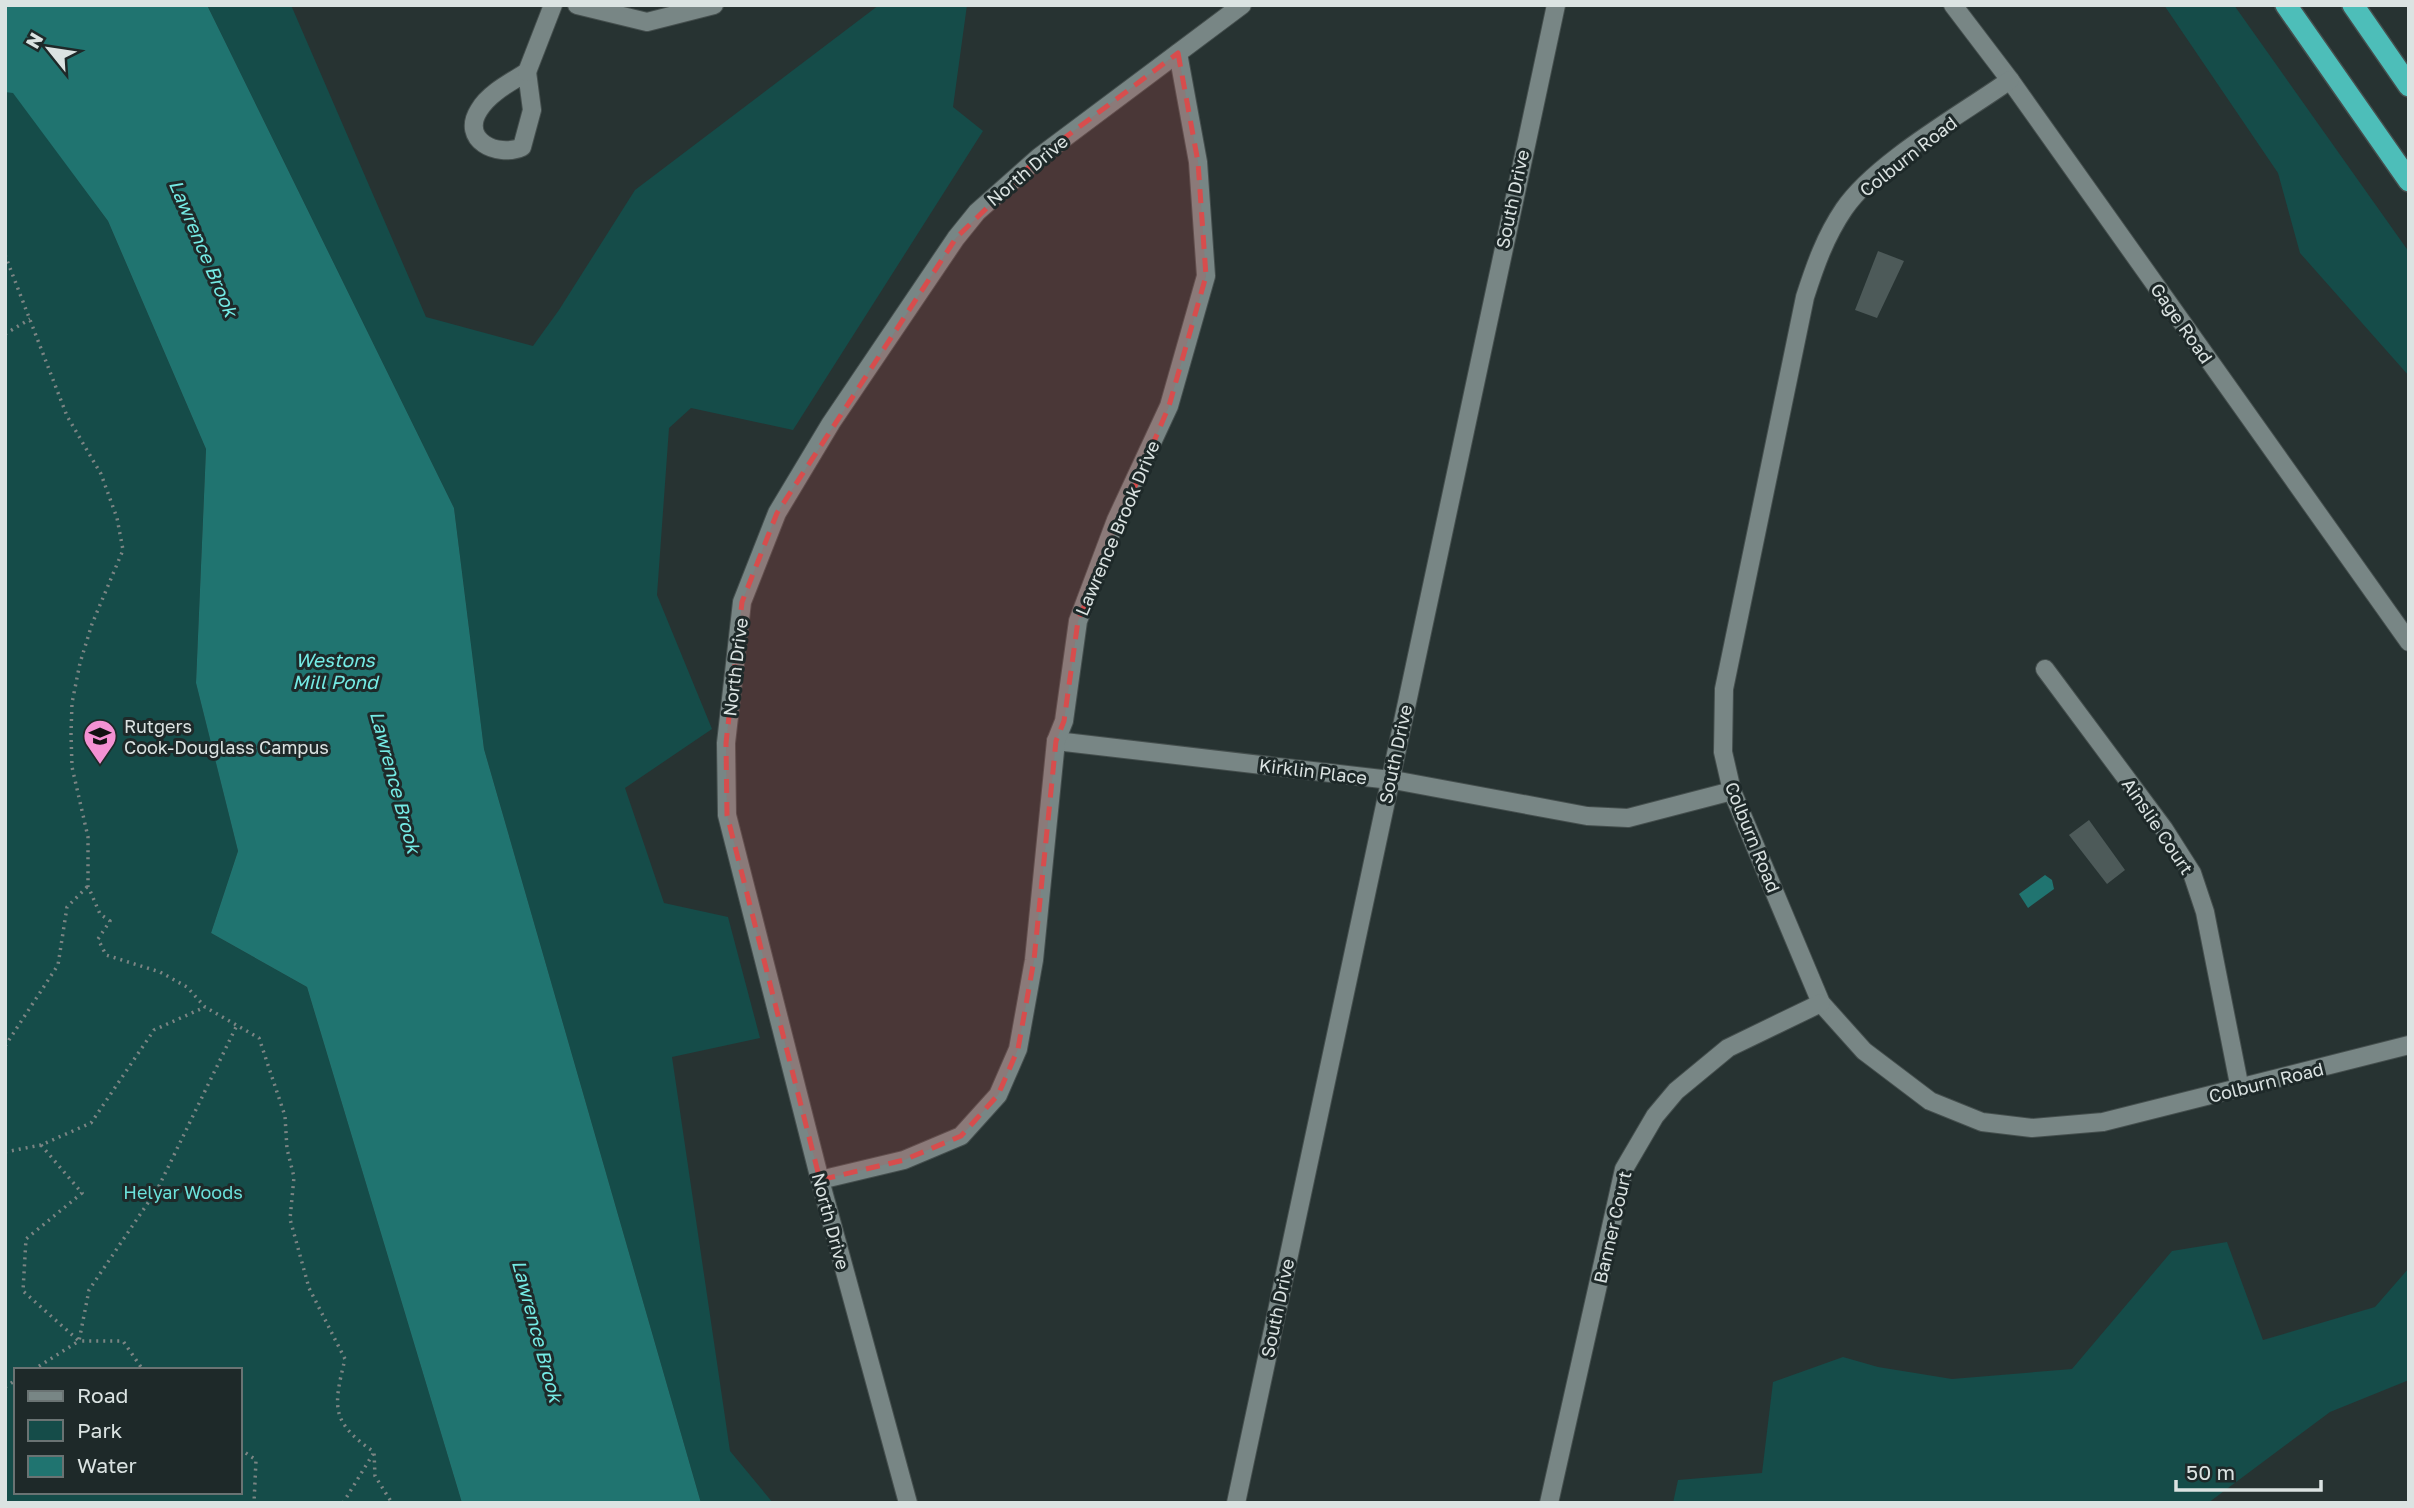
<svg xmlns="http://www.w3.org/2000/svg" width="2414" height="1508" font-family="'Golos Text',sans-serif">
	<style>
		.green { fill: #154c49; fill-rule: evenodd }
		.water { fill: #207470 }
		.building { fill: #4d5a59 }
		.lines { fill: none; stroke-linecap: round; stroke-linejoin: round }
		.minor-casing { stroke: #454f4e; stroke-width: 20 }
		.highway-casing { stroke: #454f4e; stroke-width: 24 }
		.path { stroke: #7b8584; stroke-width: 3.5; stroke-dasharray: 2 5; stroke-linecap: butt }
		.minor { stroke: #788685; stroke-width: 18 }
		.highway { stroke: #4dbeb9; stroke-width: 21 }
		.marked { fill: #d74d4d; fill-opacity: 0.2; stroke: #d74d4d; stroke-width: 5; stroke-dasharray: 14 9; stroke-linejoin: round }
		.labels { text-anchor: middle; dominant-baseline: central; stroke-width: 6; stroke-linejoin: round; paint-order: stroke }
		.street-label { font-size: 18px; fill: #dbe3e2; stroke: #1e2929 }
		.poi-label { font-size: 18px; fill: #dbe3e2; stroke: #1e2929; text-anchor: start }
		.park-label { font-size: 18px; fill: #6be2db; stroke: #1e2929 }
		.water-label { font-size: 19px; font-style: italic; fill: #75ebe5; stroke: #1e2929 }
	</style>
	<rect width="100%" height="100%" fill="#273332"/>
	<g class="green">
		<polygon points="207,5 291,5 426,317 533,346 559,310 635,190 879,5 967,5 953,107 983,131 793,430 691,408 669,428 657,595 712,729 625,788 664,903 728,917 760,1038 672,1057 730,1451 773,1503 701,1503 484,749 454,508"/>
		<polygon points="2164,5 2234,5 2409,252 2409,376 2300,253 2278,173"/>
		<path d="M 5,92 L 13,92 L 108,221 L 206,449 L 196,683 L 238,851 L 211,933 L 307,987 L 462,1503 L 5,1503 ZM 16,1370 L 240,1370 L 240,1492 L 16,1492 Z"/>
		<polygon points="2227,1242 2263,1340 2375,1307 2409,1268 2409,1380 2330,1412 2208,1503 1673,1503 1678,1480 1762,1473 1773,1382 1843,1357 1878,1367 1952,1379 2072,1369 2172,1251"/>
	</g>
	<g class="water">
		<polygon points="5,5 207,5 454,508 484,749 701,1503 462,1503 307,987 211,933 238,851 196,683 206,449 108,221 13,93 5,92"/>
		<polygon points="2045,875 2052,880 2054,889 2028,908 2019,894"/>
	</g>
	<g class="building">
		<polygon points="1878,251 1904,261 1877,318 1855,310"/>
		<polygon points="2089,820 2125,870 2107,884 2069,835"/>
	</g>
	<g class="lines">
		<defs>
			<g id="minor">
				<polyline points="577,5 647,22 714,5"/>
				<polyline points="1953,5 2010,80 2409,642"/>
				<path d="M 527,72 L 532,110 L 522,147 C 497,158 460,140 479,110 C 489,93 511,82 527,72 Z"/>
				<polyline points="527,72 553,5"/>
				<path d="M 2010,80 C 1962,114 1876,162 1844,209 C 1825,237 1815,266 1805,297 L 1724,689 L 1723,752 L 1732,791 L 1821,1003 L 1864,1051 L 1930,1101 L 1982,1122 L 2032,1128 L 2103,1122 L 2409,1045"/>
				<polyline points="2045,669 2164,829 2192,873 2205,912 2240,1089"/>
				<polyline points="1056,741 1399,781 1587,816 1628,818 1732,791"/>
				<polyline points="820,1180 904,1160 961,1136 998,1095 1018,1049 1034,960 1056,741 1064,721 1078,621 1116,520 1169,406 1206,276 1198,162 1178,53"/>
				<polyline points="908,1503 820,1180 727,815 726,743 742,602 777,513 831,423 956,238 977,212 1039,157 1242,5"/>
				<polyline points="1236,1503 1556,5"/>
				<polyline points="1549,1503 1624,1169 1655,1116 1676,1091 1728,1048 1821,1003"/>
			</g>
			<g id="highway">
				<polyline points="2286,5 2409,181"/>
				<polyline points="2353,5 2409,86"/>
			</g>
		</defs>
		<use href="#minor" class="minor-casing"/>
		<use href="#highway" class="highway-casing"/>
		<g class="path">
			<path d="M 5,255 L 67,416 L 101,474 L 117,518 L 123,550 L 92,624 L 80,663 L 72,703 L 71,734 L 72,767 L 88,837 L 88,886 L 100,914 L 110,921 L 98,939 L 106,955 L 160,972 L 187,987 L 205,1007 L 259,1038 L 285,1116 L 287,1149 L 294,1177 L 290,1219 L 309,1288 L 345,1359 C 333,1408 331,1422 374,1452 L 375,1476 L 392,1503"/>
			<polyline points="5,334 30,319"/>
			<polyline points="5,1046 58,965 67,907 88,886"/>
			<polyline points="41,1145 82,1193 26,1239 23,1291 79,1341 123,1341 143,1370"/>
			<polyline points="5,1152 41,1145 91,1123 154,1030 205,1007"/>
			<polyline points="33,1370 79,1341 89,1290 158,1188 237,1025"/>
			<polyline points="5,1387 16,1380"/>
			<polyline points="240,1449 256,1460 254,1503"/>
			<polyline points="343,1503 373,1454"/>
		</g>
		<use href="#minor" class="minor"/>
		<use href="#highway" class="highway"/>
	</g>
	<path class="marked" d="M 1178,53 L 1198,162 L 1206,276 L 1169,406 L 1078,621 L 1064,721 L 1056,741 L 1034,960 L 1018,1049 L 998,1095 L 961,1136 L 904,1160 L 820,1180 L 727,815 L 726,743 L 742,602 L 777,513 L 956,238 L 1039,157 Z"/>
	<defs>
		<symbol id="university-pin" viewBox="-11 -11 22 30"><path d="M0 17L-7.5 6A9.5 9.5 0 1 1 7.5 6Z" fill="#f491d3" stroke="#1e2929"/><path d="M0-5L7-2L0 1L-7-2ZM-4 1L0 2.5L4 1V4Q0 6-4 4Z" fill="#111"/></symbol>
	</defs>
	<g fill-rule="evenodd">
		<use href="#university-pin" x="81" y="717" width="38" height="52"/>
	</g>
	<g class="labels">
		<g class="street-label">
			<text transform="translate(1908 156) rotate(-38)">Colburn Road</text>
			<text transform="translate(1027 170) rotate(-40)">North Drive</text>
			<text transform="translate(1512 199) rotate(-78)">South Drive</text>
			<text transform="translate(2182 323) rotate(55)">Gage Road</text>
			<text transform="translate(1117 528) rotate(-67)">Lawrence Brook Drive</text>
			<text transform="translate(735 667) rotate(-83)">North Drive</text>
			<text transform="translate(1395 754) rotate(-78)">South Drive</text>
			<text transform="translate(1313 771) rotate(7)">Kirklin Place</text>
			<text transform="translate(2158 826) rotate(56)">Ainslie Court</text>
			<text transform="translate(1753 837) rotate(68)">Colburn Road</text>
			<text transform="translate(2266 1082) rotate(-14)">Colburn Road</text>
			<text transform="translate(831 1221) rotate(75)">North Drive</text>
			<text transform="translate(1612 1227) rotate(-77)">Banner Court</text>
			<text transform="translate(1277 1308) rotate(-78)">South Drive</text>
		</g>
		<g class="poi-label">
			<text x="124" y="726">Rutgers<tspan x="124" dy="21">Cook-Douglass Campus</tspan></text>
		</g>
		<g class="park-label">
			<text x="183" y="1192">Helyar Woods</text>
		</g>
		<g class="water-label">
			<text transform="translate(204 248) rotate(67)">Lawrence Brook</text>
			<text x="335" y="659">Westons<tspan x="335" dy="22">Mill Pond</tspan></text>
			<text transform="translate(396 782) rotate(75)">Lawrence Brook</text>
			<text transform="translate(538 1331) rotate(75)">Lawrence Brook</text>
		</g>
	</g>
	<rect width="2414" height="1508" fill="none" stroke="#dbe3e2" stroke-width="14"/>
	<rect x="14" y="1368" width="228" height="126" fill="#1e2929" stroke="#6a7373" stroke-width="2"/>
	<rect x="28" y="1391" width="35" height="10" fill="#788685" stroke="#6a7373" stroke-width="2"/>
	<text x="77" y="1403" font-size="21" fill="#dbe3e2">Road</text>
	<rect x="28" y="1420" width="35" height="21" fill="#154c49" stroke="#6a7373" stroke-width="2"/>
	<text x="77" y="1438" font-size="21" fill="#dbe3e2">Park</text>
	<rect x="28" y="1456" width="35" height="21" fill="#207470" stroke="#6a7373" stroke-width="2"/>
	<text x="77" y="1473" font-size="21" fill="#dbe3e2">Water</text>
	<g transform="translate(49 49) rotate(300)" stroke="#1e2929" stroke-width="5" paint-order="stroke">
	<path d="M0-5L12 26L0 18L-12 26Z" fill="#dbe3e2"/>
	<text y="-10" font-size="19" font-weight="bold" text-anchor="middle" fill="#dbe3e2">N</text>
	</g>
	<path d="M2176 1480v10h145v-10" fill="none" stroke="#dbe3e2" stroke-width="3.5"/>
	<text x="2186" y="1480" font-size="21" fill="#dbe3e2" stroke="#1e2929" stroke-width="5" paint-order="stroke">50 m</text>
</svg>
